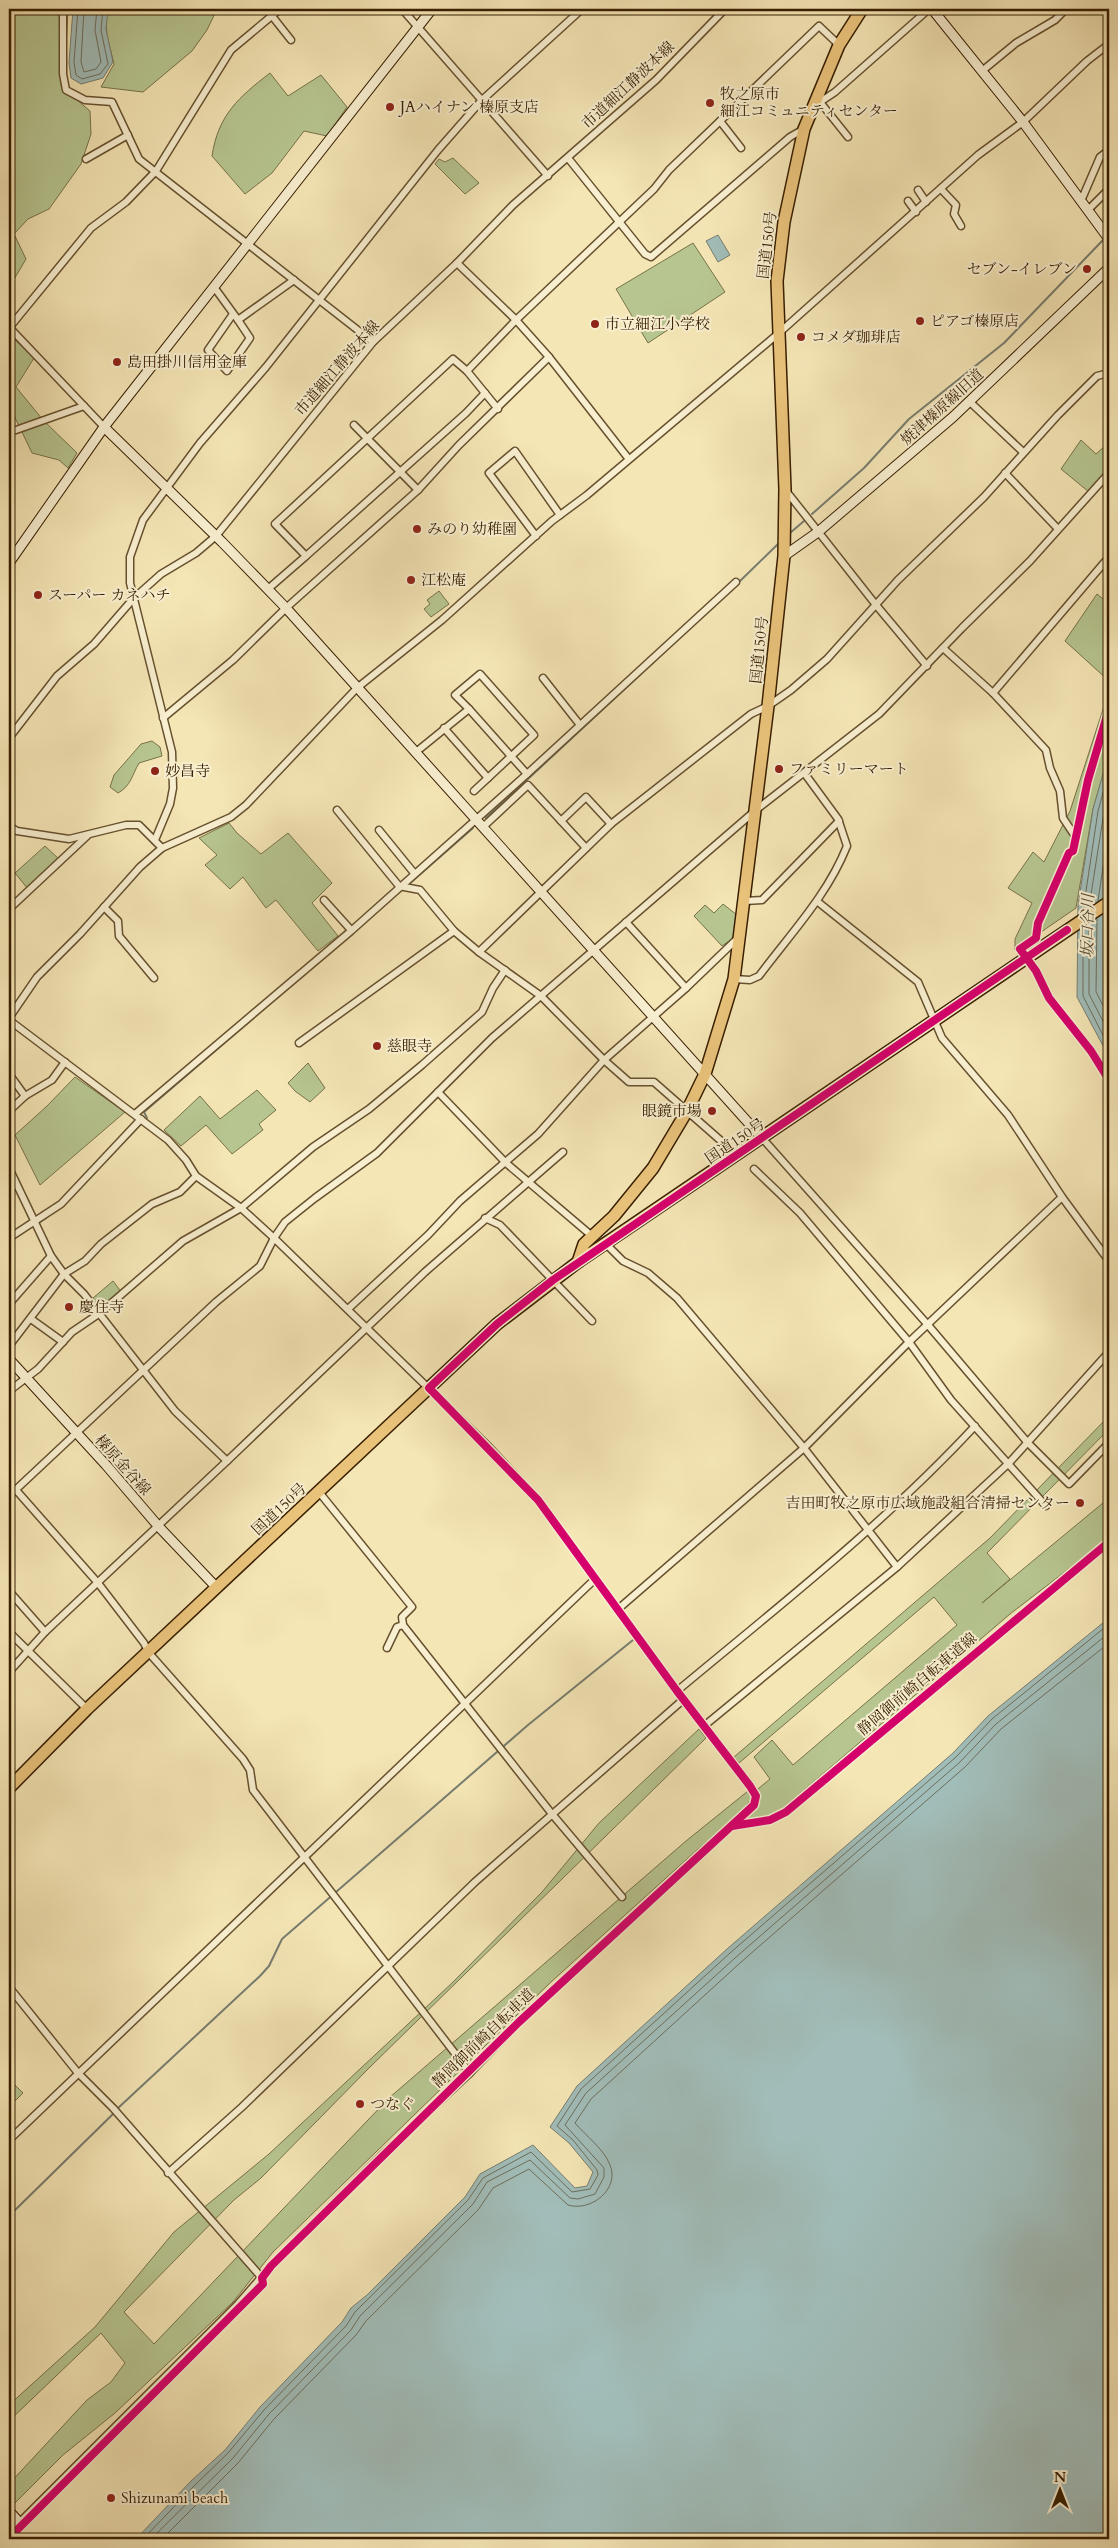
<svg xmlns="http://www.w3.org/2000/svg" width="1118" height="2548" font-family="Cardo,'Noto Serif JP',serif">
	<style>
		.green { fill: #b7c691; stroke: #777248 }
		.water { fill: #a1bdb9; stroke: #777d6f }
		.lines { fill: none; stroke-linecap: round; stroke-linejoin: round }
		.shore { stroke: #6c6e5c; stroke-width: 1 }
		.stream { stroke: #777d6f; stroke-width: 2 }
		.street-casing { stroke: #66502e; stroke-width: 9 }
		.secondary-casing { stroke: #371e00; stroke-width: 11 }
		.highway-casing { stroke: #371e00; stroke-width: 14 }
		.street { stroke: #f8efd0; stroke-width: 6 }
		.secondary { stroke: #f8efd0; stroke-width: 9 }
		.highway { stroke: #eac37b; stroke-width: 11 }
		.cycleway-casing { stroke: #f8efd0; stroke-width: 11 }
		.cycleway { stroke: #d6006c; stroke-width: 8 }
		.poi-dot { fill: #8f2418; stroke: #f8efd0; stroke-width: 2 }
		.labels { text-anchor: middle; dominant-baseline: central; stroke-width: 4; stroke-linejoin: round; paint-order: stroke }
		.street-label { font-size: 15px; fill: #371e00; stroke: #f8efd0 }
		.poi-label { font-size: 15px; fill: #371e00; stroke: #f8efd0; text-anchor: start }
		.water-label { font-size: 16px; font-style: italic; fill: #574e38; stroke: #f8efd0 }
	</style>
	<rect width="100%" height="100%" fill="#f5e6b6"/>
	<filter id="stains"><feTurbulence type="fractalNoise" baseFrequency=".004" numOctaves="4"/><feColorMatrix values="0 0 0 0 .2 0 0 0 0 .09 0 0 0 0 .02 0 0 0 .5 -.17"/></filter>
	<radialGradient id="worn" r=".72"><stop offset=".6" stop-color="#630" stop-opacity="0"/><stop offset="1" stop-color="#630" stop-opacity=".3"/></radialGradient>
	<g class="green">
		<polygon points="9,9 68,9 64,89 90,111 91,134 81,164 49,209 28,219 14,234 26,259 13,281 9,276"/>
		<polygon points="105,9 217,9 207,30 192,51 143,92 101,87 114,64 107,36"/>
		<path d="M 270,73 L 288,96 L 321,75 L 347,107 L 327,136 L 304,131 L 272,173 L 245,194 L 212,156 C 218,115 239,97 270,73 Z"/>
		<polygon points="453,158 479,183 465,194 435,164 439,159 445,162"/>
		<polygon points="693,243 725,292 648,343 616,289"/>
		<polygon points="9,334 34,358 16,387 43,420 77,453 68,468 59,460 32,453 9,405"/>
		<polygon points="1081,440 1096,454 1106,445 1109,448 1109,470 1089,492 1061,469"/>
		<polygon points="439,591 449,604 431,617 424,609 430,604 427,600"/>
		<polygon points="1097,594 1109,604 1109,681 1065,641"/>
		<polygon points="1109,691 1109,755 1093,809 1076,908 1015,950 1015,939 1032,903 1008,888 1033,852 1044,862 1070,811"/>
		<path d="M 152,741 L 160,747 L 162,756 L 139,763 C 132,775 131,786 118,793 L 110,787 L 114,775 L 141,744 Z"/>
		<polygon points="229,823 237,833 261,854 288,833 332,883 312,903 338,936 318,951 276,900 266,908 243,877 230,889 205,865 217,855 199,838"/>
		<polygon points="45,846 61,861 28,889 15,873"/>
		<polygon points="723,904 737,915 736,936 722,946 694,916 705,905 714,913"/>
		<polygon points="308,1063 325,1088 310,1102 295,1091 288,1083"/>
		<polygon points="75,1077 125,1112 40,1185 15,1135 47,1106"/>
		<polygon points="257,1090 276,1110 259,1124 263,1130 232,1154 206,1125 181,1146 164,1130 200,1096 220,1119"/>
		<polygon points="113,1281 122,1293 101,1309 93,1298"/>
		<polygon points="1109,1416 1109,1429 987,1553 1010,1579 982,1603 1109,1498 1109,1538 1010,1614 776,1814 730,1823 697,1850 551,1982 273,2252 233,2302 115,2413 63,2455 9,2509 9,2484 87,2400 111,2382 125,2363 101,2333 9,2421 9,2405 95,2327 174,2232 269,2154 452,1983 542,1892 599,1823 699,1729 706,1738 368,2069 261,2178 234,2200 124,2312 154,2344 389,2098 686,1841 748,1791 758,1789 770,1779 754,1757 772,1740 793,1765 957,1625 934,1597 739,1763 734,1757 990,1538"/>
		<polygon points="9,2079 23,2093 9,2107"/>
	</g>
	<g class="water">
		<polygon points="73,9 108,10 106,29 113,62 103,78 81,84 71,78 69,63"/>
		<polygon points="718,235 730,255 718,262 706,241"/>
		<polygon points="1109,753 1109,1057 1077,997 1078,905 1093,809"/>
		<polygon points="1109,1618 1109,2539 136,2539 191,2481 225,2450 260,2407 342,2322 351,2308 367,2295 465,2197 480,2174 533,2145 575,2188 587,2186 593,2172 569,2143 550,2127 577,2086 727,1949 953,1753 988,1716"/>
	</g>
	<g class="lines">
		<g class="shore">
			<polyline points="78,9 74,62 76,75 82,79 100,74 108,64 101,30 103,9"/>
			<polyline points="84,9 81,62 84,72 96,69 101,62 95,30 97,9"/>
			<polyline points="1098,901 1109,826"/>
			<polyline points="1089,907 1104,812 1109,793"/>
			<polyline points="1083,911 1098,811 1109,771"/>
			<polyline points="1097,919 1096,992 1109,1017"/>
			<polyline points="1089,924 1089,994 1109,1033"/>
			<polyline points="1083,928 1083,996 1109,1047"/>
			<polyline points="143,2539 195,2485 228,2453 264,2410 346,2326 355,2312 468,2200 483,2178 531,2152 572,2192 590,2189 598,2175 597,2170 573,2140 557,2126 581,2089 730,1953 956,1757 992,1719 1109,1624"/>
			<polyline points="151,2539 233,2458 269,2414 351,2330 360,2316 473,2204 487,2182 530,2160 570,2198 578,2199 595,2194 604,2177 604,2168 565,2125 586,2093 735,1958 960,1762 996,1724 1109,1633"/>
			<path d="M 162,2539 L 238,2463 L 274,2419 L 356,2335 L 366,2321 L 478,2210 L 493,2188 L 529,2169 L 568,2205 C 591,2212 620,2189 610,2165 C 604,2149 586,2136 575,2123 L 591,2099 L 740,1963 L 965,1767 L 1001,1729 L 1109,1643"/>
		</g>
		<g class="stream">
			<polyline points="812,514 864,468 909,419 1004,343 1103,240"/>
			<polyline points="790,533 804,521"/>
			<polyline points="738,583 778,544"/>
			<polyline points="486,818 658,658"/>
			<polyline points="409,884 473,828"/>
			<polyline points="147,1118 144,1112 259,1013"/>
			<polyline points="62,1207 140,1125"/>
			<polyline points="40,1222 46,1218"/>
			<polyline points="117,2109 260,1976 269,1966 282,1939 528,1725 633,1640"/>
			<polyline points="9,2216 114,2113"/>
		</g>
		<defs>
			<g id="street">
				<polyline points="63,9 63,74 66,90 85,100 112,102 139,159 373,342"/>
				<polyline points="402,9 548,176"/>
				<polyline points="272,16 291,40"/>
				<polyline points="982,71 1016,43 1055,20 1066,9"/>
				<polyline points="820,102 848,137"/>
				<polyline points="817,104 835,92 929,9"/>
				<polyline points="720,121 741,148"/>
				<polyline points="568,158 645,254 651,257 790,137 804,129"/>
				<polyline points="86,159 128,135"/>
				<polyline points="941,189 956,205 954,214 961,226"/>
				<polyline points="918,190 926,202"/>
				<polyline points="908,201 916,212"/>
				<polyline points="1081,201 1100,157 1109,150"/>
				<polyline points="1088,210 1109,189"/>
				<polyline points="457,263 516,320 549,357 628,458"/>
				<polyline points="214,287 238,320 294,280"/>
				<polyline points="233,314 208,350 227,371 250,338 238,320"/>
				<polyline points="9,327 104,427"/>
				<polyline points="9,328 91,228 126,202 156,171 231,50 280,9"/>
				<polyline points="970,402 1023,452"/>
				<polyline points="498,409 467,371 516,320 654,189 669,170 819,26 839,45"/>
				<polyline points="354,425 418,490"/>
				<polyline points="9,430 16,430 84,406"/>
				<polyline points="1005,473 1058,529"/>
				<polyline points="787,492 876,605 927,666"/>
				<polyline points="536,536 489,473 515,451 560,515"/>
				<polyline points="306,556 466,413 485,393"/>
				<polyline points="268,589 306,556 275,524 453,359 467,371"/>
				<polyline points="943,648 993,693 1046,750 1050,768 1060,791 1063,818 1075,836"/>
				<polyline points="543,678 580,725"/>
				<polyline points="993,693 1109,557"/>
				<polyline points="469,709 455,695 480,674 534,735 474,791"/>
				<polyline points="163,718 233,660 286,608 418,490 459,445 549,357"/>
				<polyline points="444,728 488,778"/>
				<polyline points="9,738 57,676 94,644 133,599 161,574 196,553 216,536 373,342 457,263 513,205 656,80 725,9"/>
				<polyline points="416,752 469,709 527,774"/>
				<polyline points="337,810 399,886 420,890 454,931 479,952 541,996 604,1060 629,1082 654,1082 728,1147"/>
				<polyline points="561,821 586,797 611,824"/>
				<polyline points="9,826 17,831 69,839 126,825 139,825 162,848"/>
				<polyline points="483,827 528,785 586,848"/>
				<polyline points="379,830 414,873"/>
				<polyline points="155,840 170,804 173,788 172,752 130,583 130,557 143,520 200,443 266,367 438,150 481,101 582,9"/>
				<polyline points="324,900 351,930"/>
				<polyline points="745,901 762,900 839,821"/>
				<polyline points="818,902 918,982 942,1038 1008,1115 1062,1197 1109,1261"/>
				<polyline points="104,907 118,921 119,936 154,978"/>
				<polyline points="9,909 87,836"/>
				<polyline points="626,922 686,988"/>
				<polyline points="479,952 611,824 751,714 768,706 791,690 827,659 898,580 984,497 1058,415 1097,376 1109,373"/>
				<path d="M 734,979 L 750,980 L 759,976 C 791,933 827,896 847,846 L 838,819 L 805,774"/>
				<polyline points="9,1018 37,977 80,934 140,867 162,848 231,817 246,805 357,688 442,620 552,521 587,495 779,333 978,155 1023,122 1087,61 1109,44"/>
				<polyline points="9,1020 168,1140 186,1160 196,1176 241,1208 274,1238 489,1447 538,1500 677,1691 747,1781 754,1792 756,1800 744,1815 519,2022 470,2073 382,2155 271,2266 238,2304 9,2533"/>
				<polyline points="299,1043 454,931"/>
				<polyline points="9,1074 25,1096"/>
				<polyline points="438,1092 506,1163 592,1236"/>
				<polyline points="9,1111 25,1096 52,1080 65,1062"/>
				<polyline points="135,1114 351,931 527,774 736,582"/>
				<polyline points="763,1139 928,1325 1028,1443 1069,1484 1109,1443"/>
				<polyline points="9,1168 51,1256 64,1274 84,1294 175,1411 227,1461 425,1272 563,1152"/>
				<polyline points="754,1169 800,1213 909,1342 951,1400 1046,1506"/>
				<polyline points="485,1218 500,1225 592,1321"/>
				<polyline points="9,1238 61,1204 141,1119"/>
				<polyline points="606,1244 623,1261 648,1273 677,1298 804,1448 897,1567"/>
				<polyline points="9,1304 51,1256"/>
				<polyline points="348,1309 428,1235 460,1201 538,1134 604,1060 686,988 738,938"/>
				<polyline points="31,1319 63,1342"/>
				<polyline points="9,1346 64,1274 85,1261 101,1244 152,1204 180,1192 196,1176"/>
				<polyline points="9,1391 38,1369 72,1332 100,1313 183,1241 241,1208 313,1147 369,1109 422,1065 482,1012 493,988 505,970"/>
				<polyline points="16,1490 98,1583 144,1643 149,1653 243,1759 250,1770 253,1790 470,2073"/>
				<polyline points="319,1492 412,1607 402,1617 403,1625 552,1814 622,1897"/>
				<polyline points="9,1496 216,1302 260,1266 274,1238 285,1222 315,1198 377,1153 492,1038 756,810 879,714 962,628 1030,561 1109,473"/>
				<polyline points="9,1591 45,1632"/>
				<polyline points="617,1610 804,1448 909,1342 1062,1197"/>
				<polyline points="9,1632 87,1709"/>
				<polyline points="387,1648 397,1627 403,1625"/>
				<polyline points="9,1672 45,1632 227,1461"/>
				<path d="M 677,1691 C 779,1606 884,1524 975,1426"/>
				<polyline points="704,1726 897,1567 1009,1463 1109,1352"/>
				<polyline points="9,1987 78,2073 113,2108 262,2278"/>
				<polyline points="9,2140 595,1579"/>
				<polyline points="168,2173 242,2107 475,1882 684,1699"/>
			</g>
			<g id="secondary">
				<polyline points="932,9 1023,122 1109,239"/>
				<polyline points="104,427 222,542 286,608 763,1139"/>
				<polyline points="784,556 818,532 953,417 1109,268"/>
				<polyline points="9,563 104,427 432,9"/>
				<polyline points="9,1359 106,1465 159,1527 217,1588"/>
				<polyline points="9,2511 19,2522"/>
			</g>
			<g id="highway">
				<polyline points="578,1262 584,1244 614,1216 653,1168 687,1111 705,1074 734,979 768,706 784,556 785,489 777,281 784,222 804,129 839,45 862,9"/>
				<polyline points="9,1788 87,1709 497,1324 578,1262 1109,902"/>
			</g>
		</defs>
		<use href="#street" class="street-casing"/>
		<use href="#secondary" class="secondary-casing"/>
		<use href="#highway" class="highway-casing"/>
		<use href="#street" class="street"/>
		<use href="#secondary" class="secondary"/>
		<use href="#highway" class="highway"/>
		<defs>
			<g id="cycleway">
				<polyline points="1109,709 1088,780 1073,851 1069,853 1038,923 1036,938 1020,949 1036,971 1049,998 1091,1051 1109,1080"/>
				<polyline points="732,1826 770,1820 786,1812 1109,1542"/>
				<polyline points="9,2538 263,2284 262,2278 271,2266 519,2022 754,1805 756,1796 750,1786 677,1691 538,1500 429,1388 497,1324 553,1280 1067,930"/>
			</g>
		</defs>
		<use href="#cycleway" class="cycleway-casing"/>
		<use href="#cycleway" class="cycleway"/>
	</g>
	<g class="poi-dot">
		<circle cx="710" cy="103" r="5"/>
		<circle cx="390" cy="107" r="5"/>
		<circle cx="1087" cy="269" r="5"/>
		<circle cx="920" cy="321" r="5"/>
		<circle cx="595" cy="324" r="5"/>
		<circle cx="801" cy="337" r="5"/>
		<circle cx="117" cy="362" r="5"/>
		<circle cx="417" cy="529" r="5"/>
		<circle cx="411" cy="580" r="5"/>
		<circle cx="38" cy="595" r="5"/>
		<circle cx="779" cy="769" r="5"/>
		<circle cx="155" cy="771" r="5"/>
		<circle cx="377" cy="1046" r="5"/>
		<circle cx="712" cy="1111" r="5"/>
		<circle cx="69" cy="1307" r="5"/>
		<circle cx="1080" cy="1503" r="5"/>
		<circle cx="360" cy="2104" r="5"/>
		<circle cx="111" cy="2498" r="5"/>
	</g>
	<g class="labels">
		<g class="street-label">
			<text transform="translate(628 85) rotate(-43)">市道細江静波本線</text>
			<text transform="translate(767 245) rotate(-83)">国道150号</text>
			<text transform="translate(337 368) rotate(-49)">市道細江静波本線</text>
			<text transform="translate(942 407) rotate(-42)">焼津榛原線旧道</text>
			<text transform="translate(759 650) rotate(-84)">国道150号</text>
			<text transform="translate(735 1141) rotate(-34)">国道150号</text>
			<text transform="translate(123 1465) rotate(48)">榛原金谷線</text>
			<text transform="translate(279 1509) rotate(-43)">国道150号</text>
			<text transform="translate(917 1684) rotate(-40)">静岡御前崎自転車道線</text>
			<text transform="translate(483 2038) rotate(-44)">静岡御前崎自転車道</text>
		</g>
		<g class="poi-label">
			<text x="720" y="94">牧之原市<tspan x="720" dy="17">細江コミュニティセンター</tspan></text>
			<text x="400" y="107">JAハイナン 榛原支店</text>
			<text x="1077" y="269" text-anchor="end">セブン-イレブン</text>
			<text x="930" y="321">ピアゴ榛原店</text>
			<text x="605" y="324">市立細江小学校</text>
			<text x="811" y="337">コメダ珈琲店</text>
			<text x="127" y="362">島田掛川信用金庫</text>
			<text x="427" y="529">みのり幼稚園</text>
			<text x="421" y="580">江松庵</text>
			<text x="48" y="595">スーパー カネハチ</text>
			<text x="789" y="769">ファミリーマート</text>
			<text x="165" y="771">妙昌寺</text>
			<text x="387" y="1046">慈眼寺</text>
			<text x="702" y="1111" text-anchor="end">眼鏡市場</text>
			<text x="79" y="1307">慶住寺</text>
			<text x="1070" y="1503" text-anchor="end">吉田町牧之原市広域施設組合清掃センター</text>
			<text x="370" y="2104">つなぐ</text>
			<text x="121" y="2498">Shizunami beach</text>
		</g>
		<g class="water-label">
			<text transform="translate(1088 926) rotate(-89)">坂口谷川</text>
		</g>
	</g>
	<rect width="1118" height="2548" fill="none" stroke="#f5e6b6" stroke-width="30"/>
	<rect x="10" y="10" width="1098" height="2528" fill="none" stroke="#371e00" stroke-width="2.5"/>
	<rect x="15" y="15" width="1088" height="2518" fill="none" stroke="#371e00"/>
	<g transform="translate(1060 2490)" stroke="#f8efd0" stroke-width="4" paint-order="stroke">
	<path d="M0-4L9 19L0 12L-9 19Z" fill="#371e00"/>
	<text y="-8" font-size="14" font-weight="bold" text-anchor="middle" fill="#371e00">N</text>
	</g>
	<rect width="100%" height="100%" filter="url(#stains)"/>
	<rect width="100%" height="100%" fill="url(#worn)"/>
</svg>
